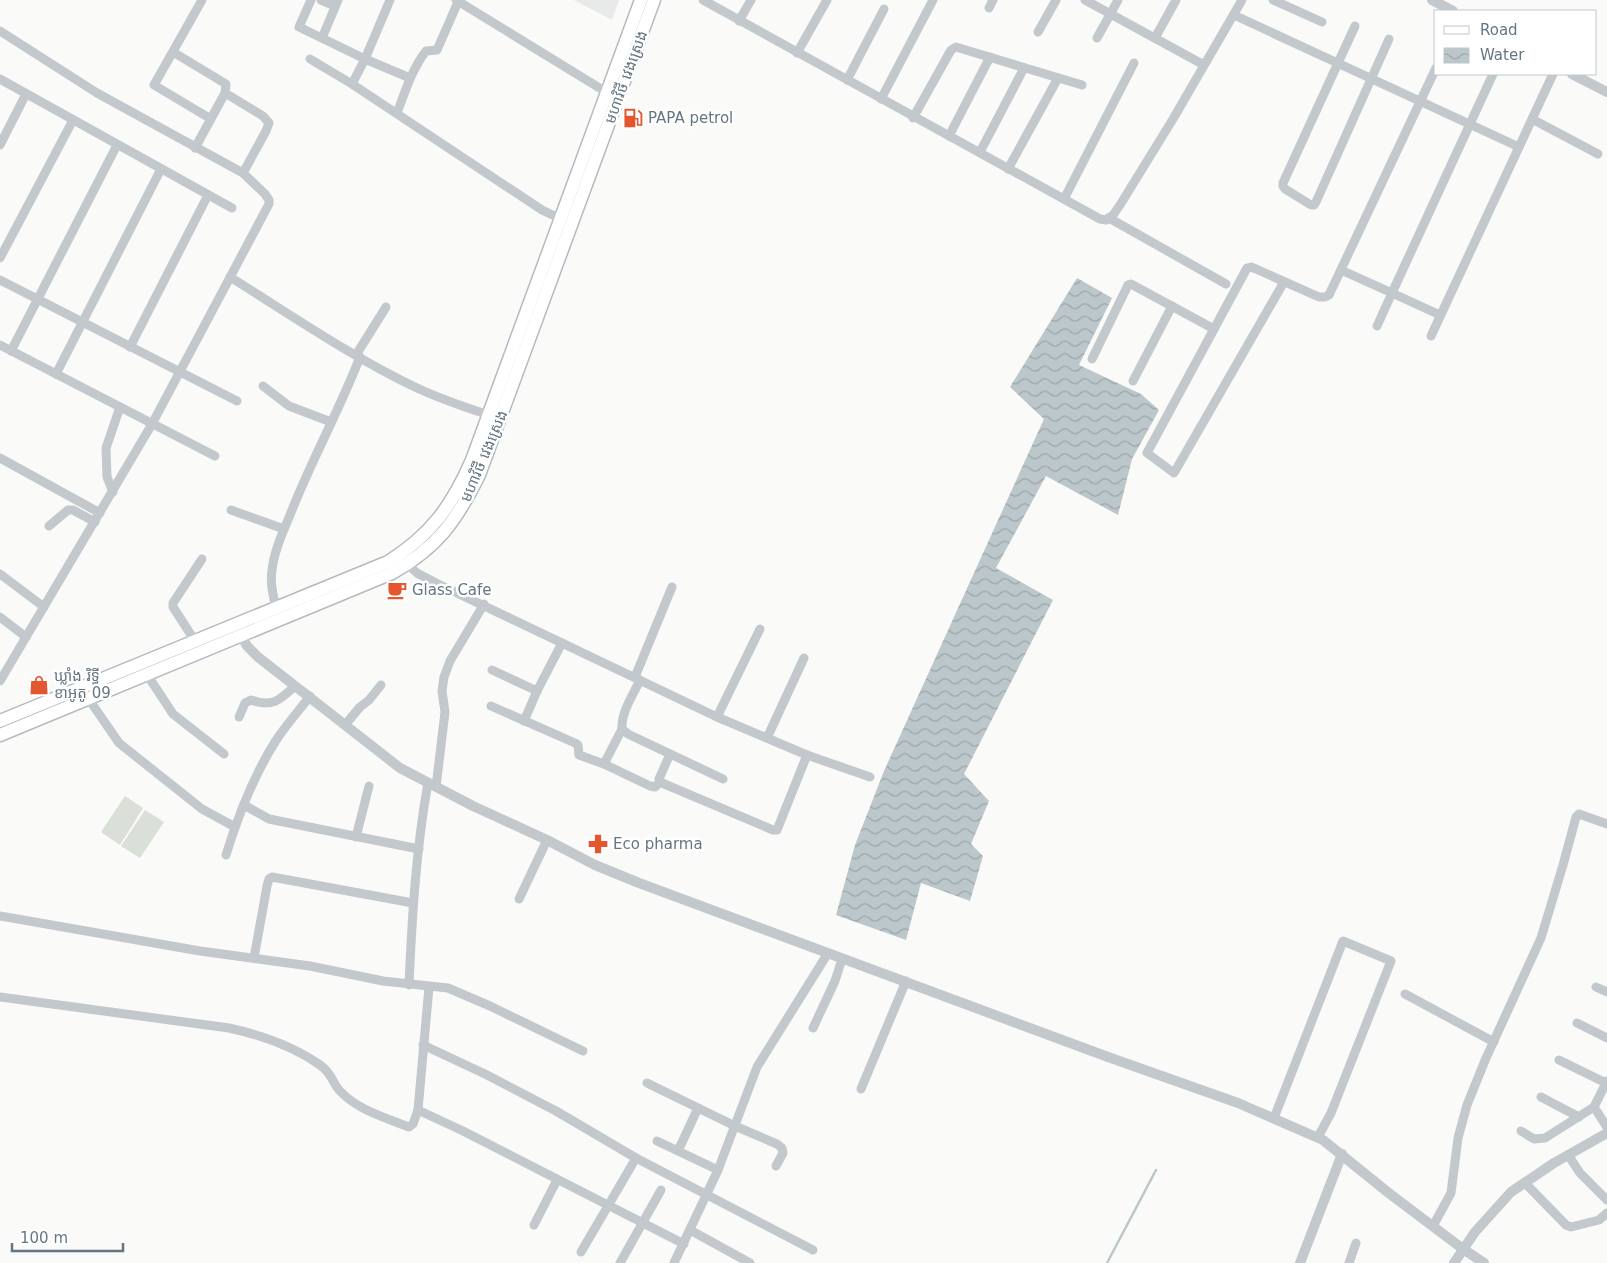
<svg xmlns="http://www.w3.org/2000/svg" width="1607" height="1263" font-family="'DejaVu Sans','Noto Sans Khmer',sans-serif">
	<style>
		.built { fill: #e8e9e9 }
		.park { fill: #dadfd7 }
		.water { fill: url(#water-waves) }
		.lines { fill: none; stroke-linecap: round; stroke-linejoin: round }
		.stream { stroke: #bbc7cb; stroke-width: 2.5 }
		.primary-casing { stroke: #b5babe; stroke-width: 15 }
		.minor { stroke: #c3c8cc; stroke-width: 9 }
		.tertiary { stroke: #c3c8cc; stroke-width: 10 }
		.primary { stroke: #fff; stroke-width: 12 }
		.labels { text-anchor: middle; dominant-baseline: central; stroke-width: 5; stroke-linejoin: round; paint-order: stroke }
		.street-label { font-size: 15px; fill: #657683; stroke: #fff }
		.poi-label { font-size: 15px; fill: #657683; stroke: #fff; text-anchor: start }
	</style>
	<defs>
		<pattern id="water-waves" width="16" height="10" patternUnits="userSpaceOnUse" patternTransform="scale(1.25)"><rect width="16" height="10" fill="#bbc7cb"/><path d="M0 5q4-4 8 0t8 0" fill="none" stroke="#9ca6aa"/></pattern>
	</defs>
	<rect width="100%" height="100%" fill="#fafaf8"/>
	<polygon class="built" points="574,0 619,0 612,20"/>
	<g class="park">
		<polygon points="125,796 143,808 120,845 101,832"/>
		<polygon points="145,810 164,822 140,858 121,846"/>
	</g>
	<polygon class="water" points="1077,278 1112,298 1079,365 1141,394 1159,410 1132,459 1118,515 1046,476 996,568 1053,600 964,774 989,801 971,844 983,856 970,901 921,883 906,940 836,915 855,845 884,771 1044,419 1010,387"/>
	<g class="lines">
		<polyline class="stream" points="1107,1263 1156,1170"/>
		<defs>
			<g id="primary">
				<path d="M 0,721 L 388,562 C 431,535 452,506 472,460 L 641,0"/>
				<path d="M 0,735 L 392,573 C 438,547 456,521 479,475 L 654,0"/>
			</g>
		</defs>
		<use href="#primary" class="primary-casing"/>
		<g class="minor">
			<polyline points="202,0 154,85 211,119"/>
			<polyline points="311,0 299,27 365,59 410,78"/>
			<polyline points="321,0 335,6"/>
			<polyline points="456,0 611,95"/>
			<polyline points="703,0 1100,219 1106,220 1113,215 1120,205 1173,119 1242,0"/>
			<polyline points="1085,0 1204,65"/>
			<polyline points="1273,0 1322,22"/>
			<polyline points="989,8 993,0"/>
			<polyline points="1234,15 1519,147"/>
			<polyline points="739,21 751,0"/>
			<polyline points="1355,26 1283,183 1283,186 1285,189 1311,205 1314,205 1316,202 1389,39"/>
			<polyline points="0,31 97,93 243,173 265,194 269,200 269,204 152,424 0,681"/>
			<polyline points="1038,32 1056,0"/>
			<polyline points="322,38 338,0"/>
			<polyline points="1097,38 1118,0"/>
			<polyline points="1155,38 1176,0"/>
			<polyline points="173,52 226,84 225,93 195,148"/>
			<polyline points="797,53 827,0"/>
			<polyline points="310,59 352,84 542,210 561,219"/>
			<polyline points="0,79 232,208"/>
			<polyline points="847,80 884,9"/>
			<polyline points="352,84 365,59 390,0"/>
			<polyline points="225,93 263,116 269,123 266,131 243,173"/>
			<polyline points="881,99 933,0"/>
			<path d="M 397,113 C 405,92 412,69 426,51 L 437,50 L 458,2"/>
			<polyline points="913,118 951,50 956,47 1082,85"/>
			<polyline points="1532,119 1598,154"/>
			<polyline points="949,136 990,57"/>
			<polyline points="0,145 26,94"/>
			<polyline points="980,152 1024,68"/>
			<polyline points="1008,169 1058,78"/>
			<polyline points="1064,199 1134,63"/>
			<polyline points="1109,218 1226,284"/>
			<polyline points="0,258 73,120"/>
			<polyline points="1341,270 1392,293 1377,326"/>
			<path d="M 230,277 C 291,315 352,357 417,388 C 441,399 467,408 492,416"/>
			<polyline points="0,280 237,401"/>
			<polyline points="1284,282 1174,473 1147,453 1247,268 1251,267 1256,269 1319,297 1325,297 1329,295 1436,68"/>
			<polyline points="1440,315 1392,293 1493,74"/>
			<polyline points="1431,336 1553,74"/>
			<polyline points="0,345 215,456"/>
			<polyline points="130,347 208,195"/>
			<polyline points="11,351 117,145"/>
			<polyline points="356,355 386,307"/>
			<polyline points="1092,359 1128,285 1131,284 1214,329"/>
			<polyline points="56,374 161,169"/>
			<polyline points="1133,381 1172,306"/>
			<polyline points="263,386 289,406 331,422"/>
			<polyline points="0,458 100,513"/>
			<polyline points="113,492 107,477 106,448 120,407"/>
			<polyline points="231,510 284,529"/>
			<polyline points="49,526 68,510 73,510 95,522"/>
			<polyline points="407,564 417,573 436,583 717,717 807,755 870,777"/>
			<polyline points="0,574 44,607"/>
			<path d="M 276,608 C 273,595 270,583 272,570 C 274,551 283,532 290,515 C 311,461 339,411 360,357"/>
			<polyline points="0,617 26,637"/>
			<polyline points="195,641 173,607 173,603 202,559"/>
			<polyline points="492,670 537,691"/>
			<polyline points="146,673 173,714 224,754"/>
			<polyline points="635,677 672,587"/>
			<path d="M 640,680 C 633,695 621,712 622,729 L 628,734 L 723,779"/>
			<polyline points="88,698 119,743 202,809 235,827"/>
			<polyline points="491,706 575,743 578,745 579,755 604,764 650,786 655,787 660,782"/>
			<path d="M 239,717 L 245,703 L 251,700 C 272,708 280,700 295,686"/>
			<polyline points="717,717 760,629"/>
			<polyline points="524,721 537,691 562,643"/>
			<polyline points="345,725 360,707 369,700 381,685"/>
			<polyline points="767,738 804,658"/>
			<polyline points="670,754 659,779 662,783 773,830 777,830 807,755"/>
			<polyline points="604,764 622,729"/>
			<polyline points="436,787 445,712 442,691 444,677 450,661 484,604"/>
			<polyline points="244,805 269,819 419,849"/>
			<polyline points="356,837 369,786"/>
			<path d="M 226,855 C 238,816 253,777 275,742 C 285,726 298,712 310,696"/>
			<polyline points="519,899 547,840"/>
			<polyline points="0,916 200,951 310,966 383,981 448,988 490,1006 583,1051"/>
			<polyline points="254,958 267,886 269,879 272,877 413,903"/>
			<path d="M 409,985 C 412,917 416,849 428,783"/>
			<polyline points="1596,987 1607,992"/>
			<polyline points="1405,994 1494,1042"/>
			<path d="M 0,997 L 229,1028 C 261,1035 293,1046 320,1065 C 334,1075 332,1084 341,1092 C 358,1110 386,1118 409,1127 L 413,1124 L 418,1110 L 463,1131 L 684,1244"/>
			<polyline points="1577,1023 1607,1038"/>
			<polyline points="813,1028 835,981 842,959"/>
			<polyline points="423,1045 485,1074 556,1111 636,1158 813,1250"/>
			<polyline points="1559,1060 1606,1083"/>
			<polyline points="1607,1081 1594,1107 1607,1127"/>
			<polyline points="647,1083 735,1126 777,1144 782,1148 783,1153 776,1166"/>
			<polyline points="861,1089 906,981"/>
			<polyline points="1541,1097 1579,1117"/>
			<polyline points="418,1110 429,987"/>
			<polyline points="1274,1118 1343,941 1391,961 1331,1113 1318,1137"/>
			<polyline points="1521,1131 1534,1139 1545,1138 1594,1107"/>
			<polyline points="657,1141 718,1170"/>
			<polyline points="678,1151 698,1108"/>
			<polyline points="1568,1155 1580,1173 1607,1200"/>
			<polyline points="1525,1183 1566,1225 1571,1227 1599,1220 1607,1213"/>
			<polyline points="534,1225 557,1180"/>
			<polyline points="1433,1226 1451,1193 1458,1138 1467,1105 1486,1058 1541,938 1563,865 1576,817 1579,814 1607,824"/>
			<polyline points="690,1230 750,1263"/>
			<polyline points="581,1252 636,1158"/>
			<polyline points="620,1263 661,1190"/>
			<polyline points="674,1263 718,1170 757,1067 828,953"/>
			<polyline points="1349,1263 1356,1243"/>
		</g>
		<g class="tertiary">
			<polyline points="1432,0 1453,11"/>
			<polyline points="1572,74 1607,92"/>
			<polyline points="238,630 247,646 258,657 400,768 473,806 547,840 595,865 639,883 1108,1057 1238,1103 1323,1140 1390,1194 1463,1249 1484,1263"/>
			<polyline points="1300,1263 1342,1154"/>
			<polyline points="1454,1263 1475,1232 1511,1192 1554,1163 1607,1133"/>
		</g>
		<use href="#primary" class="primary"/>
	</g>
	<defs>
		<symbol id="fuel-bare" viewBox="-9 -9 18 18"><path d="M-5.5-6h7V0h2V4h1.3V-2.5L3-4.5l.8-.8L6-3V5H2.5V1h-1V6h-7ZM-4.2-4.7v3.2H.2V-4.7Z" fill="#e4572e" stroke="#fff" stroke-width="2.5" paint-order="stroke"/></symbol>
		<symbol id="cafe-bare" viewBox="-9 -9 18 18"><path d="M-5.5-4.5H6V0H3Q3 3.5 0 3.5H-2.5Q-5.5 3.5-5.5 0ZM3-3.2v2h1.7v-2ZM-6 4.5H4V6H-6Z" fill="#e4572e" stroke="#fff" stroke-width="2.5" paint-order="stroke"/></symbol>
		<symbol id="shop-bare" viewBox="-9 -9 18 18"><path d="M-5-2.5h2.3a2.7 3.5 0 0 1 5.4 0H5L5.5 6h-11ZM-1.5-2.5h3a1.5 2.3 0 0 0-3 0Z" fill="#e4572e" stroke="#fff" stroke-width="2.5" paint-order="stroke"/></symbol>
		<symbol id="pharmacy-bare" viewBox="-9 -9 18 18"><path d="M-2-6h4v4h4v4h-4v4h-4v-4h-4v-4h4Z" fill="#e4572e" stroke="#fff" stroke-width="2.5" paint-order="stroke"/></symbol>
	</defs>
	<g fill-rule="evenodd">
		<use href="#fuel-bare" x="619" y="104" width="28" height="28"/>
		<use href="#cafe-bare" x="383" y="576" width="28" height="28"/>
		<use href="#shop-bare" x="25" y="671" width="28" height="28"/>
		<use href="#pharmacy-bare" x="584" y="830" width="28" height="28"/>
	</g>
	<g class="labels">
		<g class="street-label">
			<text transform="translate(626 77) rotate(-70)">មហាវិថី វេងស្រេង</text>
			<text transform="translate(484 456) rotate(-67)">មហាវិថី វេងស្រេង</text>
		</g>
		<g class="poi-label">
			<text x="648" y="118">PAPA petrol</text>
			<text x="412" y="590">Glass Cafe</text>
			<text x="54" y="676">ឃ្លាំង រិទ្ធី<tspan x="54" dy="17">ខាអូតូ 09</tspan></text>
			<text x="613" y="844">Eco pharma</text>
		</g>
	</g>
	<rect x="1434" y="10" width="162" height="65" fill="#ffffff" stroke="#c1c8cd"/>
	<rect x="1444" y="26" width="25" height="8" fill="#ffffff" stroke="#c1c8cd"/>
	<text x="1480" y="35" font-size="15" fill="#657683">Road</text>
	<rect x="1444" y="48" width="25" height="15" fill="url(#water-waves)" stroke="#c1c8cd"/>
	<text x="1480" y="60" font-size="15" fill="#657683">Water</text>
	<path d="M12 1243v8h111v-8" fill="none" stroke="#657683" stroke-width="2.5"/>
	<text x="20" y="1243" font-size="15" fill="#657683" stroke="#ffffff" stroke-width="4" paint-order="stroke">100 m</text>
</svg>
